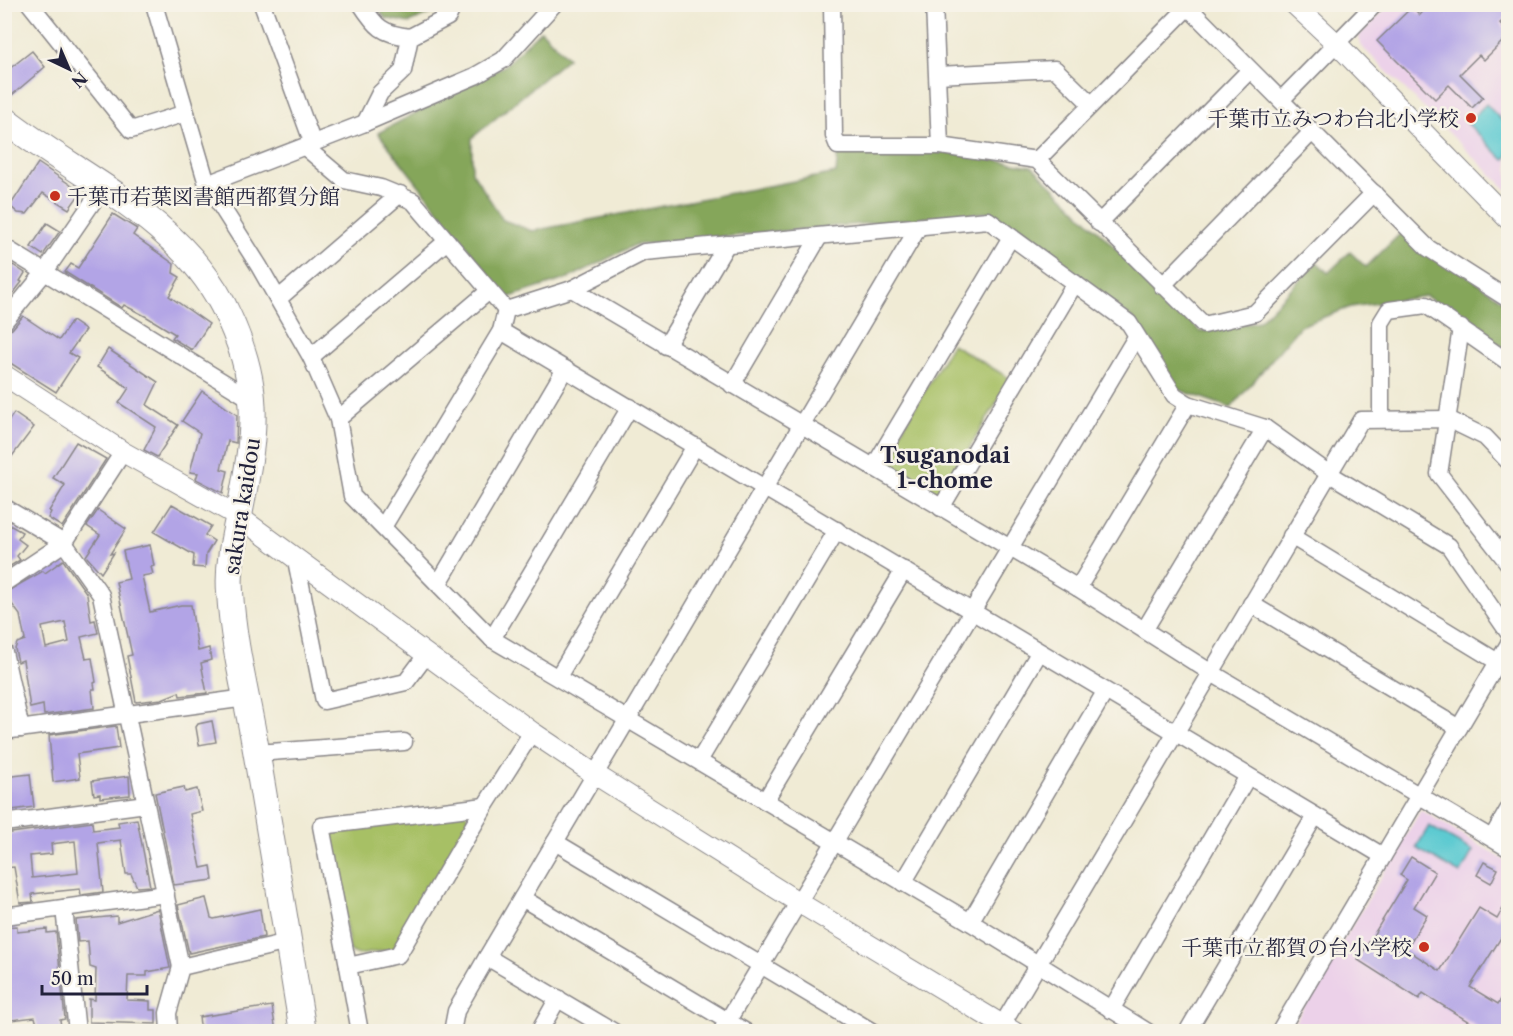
<svg xmlns="http://www.w3.org/2000/svg" width="1513" height="1036" font-family="'Libre Caslon Text','Noto Serif JP',serif">
	<style>
		.built { fill: #ecd1e9 }
		.green { fill: #a7c065; stroke: #647150; stroke-width: 1.5 }
		.forest { fill: #85a65a; stroke: #54644a; stroke-width: 1.5 }
		.water { fill: #5dcad1; stroke: #407686; stroke-width: 1.5 }
		.building { fill: #b2a4e6; fill-rule: evenodd }
		.lines { fill: none; stroke-linecap: round; stroke-linejoin: round }
		.minor-casing { stroke: #898688; stroke-width: 19 }
		.tertiary-casing { stroke: #898688; stroke-width: 22 }
		.primary-casing { stroke: #898688; stroke-width: 28 }
		.minor { stroke: #fff; stroke-width: 16 }
		.tertiary { stroke: #fff; stroke-width: 20 }
		.primary { stroke: #fff; stroke-width: 26 }
		.poi-dot { fill: #c8321e; stroke: #f7f3e8; stroke-width: 2 }
		.labels { text-anchor: middle; dominant-baseline: central; stroke-width: 5; stroke-linejoin: round; paint-order: stroke }
		.poi-label { font-size: 21px; fill: #22223b; stroke: #f7f3e8; text-anchor: end }
		.street-label { font-size: 21px; fill: #22223b; stroke: #f7f3e8 }
		.neighbourhood-label { font-size: 22px; font-weight: bold; fill: #22223b; stroke: #f7f3e8 }
	</style>
	<rect width="100%" height="100%" fill="#f7f3e8"/>
	<filter id="ink" filterUnits="userSpaceOnUse"><feTurbulence type="fractalNoise" baseFrequency=".0167" numOctaves="2"/><feDisplacementMap in="SourceGraphic" scale="12" xChannelSelector="R" yChannelSelector="G"/><feConvolveMatrix kernelMatrix="1 2 1 2 8 2 1 2 1" color-interpolation-filters="sRGB"/></filter>
	<filter id="wash" filterUnits="userSpaceOnUse"><feTurbulence type="fractalNoise" baseFrequency=".008" numOctaves="4" result="noise"/><feDisplacementMap in="SourceGraphic" scale="24" xChannelSelector="R" yChannelSelector="G"/><feGaussianBlur stdDeviation="1.35" result="paint"/><feColorMatrix in="noise" values="0 0 0 0 0 0 0 0 0 0 0 0 0 0 0 0 0 1.4 0 .05"/><feComposite in="paint" operator="in"/></filter>
	<g filter="url(#wash)">
		<rect width="100%" height="100%" fill="#f0ebd5"/>
		<g class="built">
			<polygon points="1390,5 1508,5 1508,191 1360,45 1359,35"/>
			<polygon points="1421,810 1508,862 1508,1031 1289,1032"/>
		</g>
		<g class="green">
			<polygon points="952,344 1011,379 941,495 883,462"/>
			<polygon points="465,811 470,822 394,949 358,955 350,951 331,837 337,828"/>
		</g>
		<g class="forest">
			<polygon points="376,5 441,5 439,10 409,23 385,18"/>
			<polygon points="541,30 568,58 472,138 472,172 503,220 532,231 836,173 838,152 939,151 1032,166 1201,332 1259,321 1317,262 1328,273 1350,252 1366,267 1403,231 1508,304 1508,350 1426,296 1351,307 1300,326 1231,408 1179,390 1133,319 990,212 635,245 569,278 507,298 378,133 504,66"/>
		</g>
		<g class="water">
			<polygon points="1486,104 1508,127 1508,156 1504,160 1467,123"/>
			<polygon points="1429,826 1473,851 1460,874 1416,848"/>
		</g>
		<g id="blocks">
			<g class="building">
				<polygon points="1430,4 1509,4 1509,15 1500,23 1509,35 1484,60 1479,55 1460,74 1483,97 1472,108 1449,85 1435,99 1377,41 1412,7 1420,15"/>
				<polygon points="32,51 45,67 12,95 4,86 4,73"/>
				<polygon points="38,163 81,192 69,209 43,193 27,214 18,213 10,206"/>
				<polygon points="113,214 137,229 133,235 174,264 173,273 180,277 169,296 209,324 192,350 172,338 175,334 147,317 124,305 122,308 65,272 71,264 78,268"/>
				<polygon points="47,223 60,231 43,255 31,247"/>
				<polygon points="13,265 25,273 20,281 22,282 4,305 4,278"/>
				<polygon points="23,316 59,340 72,321 85,330 69,353 78,358 56,392 4,359 4,332 12,329"/>
				<polygon points="108,349 158,382 147,405 178,425 157,457 144,450 156,427 119,403 129,388 97,367"/>
				<polygon points="202,391 237,415 236,443 228,441 221,469 228,471 223,493 196,479 198,473 190,472 200,433 182,421"/>
				<polygon points="14,413 34,427 4,467 4,427"/>
				<polygon points="76,442 106,459 62,527 48,518 51,512 49,511 65,485 53,478"/>
				<polygon points="172,504 211,526 205,535 214,541 206,554 205,568 193,567 194,555 154,532"/>
				<polygon points="98,510 126,529 110,554 114,553 101,573 86,556 100,535 87,526"/>
				<polygon points="4,522 22,532 18,539 26,545 17,556 20,560 4,570"/>
				<polygon points="150,545 154,566 151,567 153,574 142,576 150,612 181,605 191,605 198,651 209,648 211,660 201,663 207,693 180,696 179,692 162,699 136,702 127,656 132,655 116,582 129,579 123,551"/>
				<path d="M 63,560 L 87,594 L 91,621 L 95,620 L 98,633 L 81,637 L 86,659 L 92,658 L 96,682 L 94,683 L 95,689 L 92,689 L 94,708 L 44,715 L 43,705 L 30,708 L 23,660 L 18,662 L 15,649 L 17,643 L 25,640 L 20,615 L 4,593 L 43,571 L 45,573 ZM 65,622 L 69,642 L 46,648 L 42,627 Z"/>
				<polygon points="212,721 216,742 199,745 196,727 198,724"/>
				<polygon points="116,726 119,748 77,754 80,778 53,782 49,735"/>
				<polygon points="30,774 34,807 4,811 4,777"/>
				<polygon points="129,776 130,795 100,798 100,794 94,795 92,781"/>
				<polygon points="184,787 185,792 197,789 202,811 190,814 201,868 211,866 213,880 174,885 155,793"/>
				<path d="M 137,819 L 150,886 L 137,887 L 131,874 L 126,874 L 121,840 L 98,843 L 103,892 L 81,895 L 80,889 L 32,894 L 33,902 L 20,903 L 14,867 L 4,868 L 4,834 L 92,822 L 93,830 L 119,827 L 118,822 ZM 75,841 L 78,873 L 32,878 L 30,856 L 52,854 L 51,844 Z"/>
				<polygon points="1411,857 1435,872 1414,907 1427,915 1406,949 1440,971 1479,908 1497,919 1509,898 1509,925 1470,987 1498,1004 1509,987 1509,1032 1485,1032 1423,993 1419,999 1358,960 1407,880 1400,875"/>
				<polygon points="1484,862 1498,869 1491,883 1477,875"/>
				<polygon points="206,898 211,918 214,919 260,909 264,937 189,953 178,905"/>
				<polygon points="158,909 170,968 147,972 147,976 128,976 127,1000 150,1001 150,1010 156,1010 156,1024 89,1022 89,999 95,1000 96,969 90,967 88,941 78,942 76,920 117,916 117,922"/>
				<polygon points="17,926 17,932 47,929 47,933 56,932 65,1019 60,1020 62,1032 39,1032 35,1017 11,1020 10,1016 4,1017 4,989 7,988 4,927"/>
				<polygon points="272,1006 276,1032 201,1032 199,1017"/>
			</g>
		</g>
	</g>
	<g filter="url(#ink)">
		<use href="#blocks" fill-opacity="0" stroke="#898688" stroke-width="1.5"/>
		<g class="lines">
			<defs>
				<g id="minor">
					<polyline points="30,4 131,130 186,113"/>
					<polyline points="154,4 207,184 259,266 311,357 338,419 352,496 492,639 970,922 1148,1032"/>
					<polyline points="262,4 313,144"/>
					<path d="M 361,4 C 376,27 382,34 410,37 L 403,71 L 380,93 L 365,123"/>
					<polyline points="832,4 834,136 838,146 940,146 1037,160 1204,325 1255,313 1374,193"/>
					<polyline points="934,4 940,146"/>
					<polyline points="1185,4 1428,248 1508,299"/>
					<polyline points="410,37 448,17 454,4"/>
					<polyline points="938,75 1055,69 1091,104"/>
					<polyline points="1281,100 1375,4"/>
					<polyline points="305,147 344,180 381,188 413,201 506,310"/>
					<polyline points="1037,160 1188,7"/>
					<polyline points="207,184 365,123 475,76 503,60 554,4"/>
					<polyline points="1099,223 1250,70"/>
					<polyline points="4,247 254,401"/>
					<polyline points="1162,286 1312,132"/>
					<polyline points="572,289 1078,588 1210,672 1508,848"/>
					<polyline points="278,299 400,194"/>
					<polyline points="4,322 44,273 103,187"/>
					<polyline points="1461,328 1439,474 1508,563"/>
					<polyline points="501,331 1383,856"/>
					<polyline points="666,346 727,244"/>
					<polyline points="311,357 447,241"/>
					<polyline points="732,385 819,237"/>
					<polyline points="1381,418 1381,323 1389,310 1426,305 1508,362"/>
					<polyline points="338,419 489,291"/>
					<polyline points="873,468 1011,237"/>
					<polyline points="4,507 64,543 101,595 181,967"/>
					<polyline points="941,508 1075,283"/>
					<polyline points="383,527 501,331 506,310 572,289 644,252 988,220 1129,323 1174,395 1188,404 1265,428 1328,473 1449,546 1508,632"/>
					<polyline points="1291,536 1498,662"/>
					<polyline points="296,560 324,701 406,682 427,654"/>
					<polyline points="4,583 64,543 123,452"/>
					<polyline points="439,583 565,369"/>
					<polyline points="1078,588 1188,404"/>
					<polyline points="1251,604 1459,728"/>
					<polyline points="1145,629 1265,428"/>
					<polyline points="492,639 630,407"/>
					<polyline points="4,652 21,729"/>
					<polyline points="558,677 695,446"/>
					<polyline points="4,731 246,698"/>
					<polyline points="257,753 404,742"/>
					<polyline points="699,761 837,530"/>
					<polyline points="765,801 904,570"/>
					<polyline points="4,823 146,804"/>
					<polyline points="1492,838 1508,810"/>
					<polyline points="555,842 873,1032"/>
					<polyline points="903,883 1039,653"/>
					<polyline points="522,898 746,1032"/>
					<polyline points="64,908 77,1032"/>
					<polyline points="4,916 166,894"/>
					<polyline points="970,922 1105,692"/>
					<polyline points="487,957 614,1032"/>
					<polyline points="348,966 321,826 485,806"/>
					<polyline points="1111,1010 1248,776"/>
					<polyline points="169,1032 168,1013 181,967 288,942"/>
					<polyline points="360,1032 348,966 398,955 485,806 532,732"/>
					<polyline points="452,1032 456,1011 487,957 918,228"/>
					<polyline points="539,1032 558,998"/>
					<polyline points="721,1032 1136,337"/>
					<polyline points="998,1032 1361,420 1448,419 1485,437 1508,461"/>
					<polyline points="1187,1032 1315,816"/>
					<polyline points="1279,1032 1508,645"/>
				</g>
				<g id="tertiary">
					<polyline points="1294,4 1337,44 1508,219"/>
					<polyline points="4,375 123,452 238,516 532,732 596,775 798,902 1014,1032"/>
				</g>
				<path id="primary" d="M 4,119 C 80,178 177,217 223,305 C 263,384 256,428 240,510 C 234,538 228,564 230,592 C 233,647 248,701 257,756 C 273,847 288,940 303,1032"/>
			</defs>
			<use href="#minor" class="minor-casing"/>
			<use href="#tertiary" class="tertiary-casing"/>
			<use href="#primary" class="primary-casing"/>
			<use href="#minor" class="minor"/>
			<use href="#tertiary" class="tertiary"/>
			<use href="#primary" class="primary"/>
		</g>
	</g>
	<g class="poi-dot">
		<circle cx="1471" cy="118" r="6"/>
		<circle cx="55" cy="196" r="6"/>
		<circle cx="1424" cy="947" r="6"/>
	</g>
	<g class="labels">
		<g class="poi-label">
			<text x="1459" y="118">千葉市立みつわ台北小学校</text>
			<text x="67" y="196" text-anchor="start">千葉市若葉図書館西都賀分館</text>
			<text x="1412" y="947">千葉市立都賀の台小学校</text>
		</g>
		<g class="street-label">
			<text transform="translate(242 506) rotate(-81)">sakura kaidou</text>
		</g>
		<g class="neighbourhood-label">
			<text x="945" y="455">Tsuganodai<tspan x="945" dy="25">1-chome</tspan></text>
		</g>
	</g>
	<rect width="1513" height="1036" fill="none" stroke="#f7f3e8" stroke-width="24"/>
	<g transform="translate(69 69) rotate(136)" stroke="#f7f3e8" stroke-width="4.5" paint-order="stroke">
	<path d="M0-4.5L10 22L0 15L-10 22Z" fill="#22223b"/>
	<text y="-9" font-size="16" font-weight="bold" text-anchor="middle" fill="#22223b">N</text>
	</g>
	<path d="M42 985v9h105v-9" fill="none" stroke="#22223b" stroke-width="3"/>
	<text x="51" y="985" font-size="18" fill="#22223b" stroke="#f7f3e8" stroke-width="4.5" paint-order="stroke">50 m</text>
</svg>
